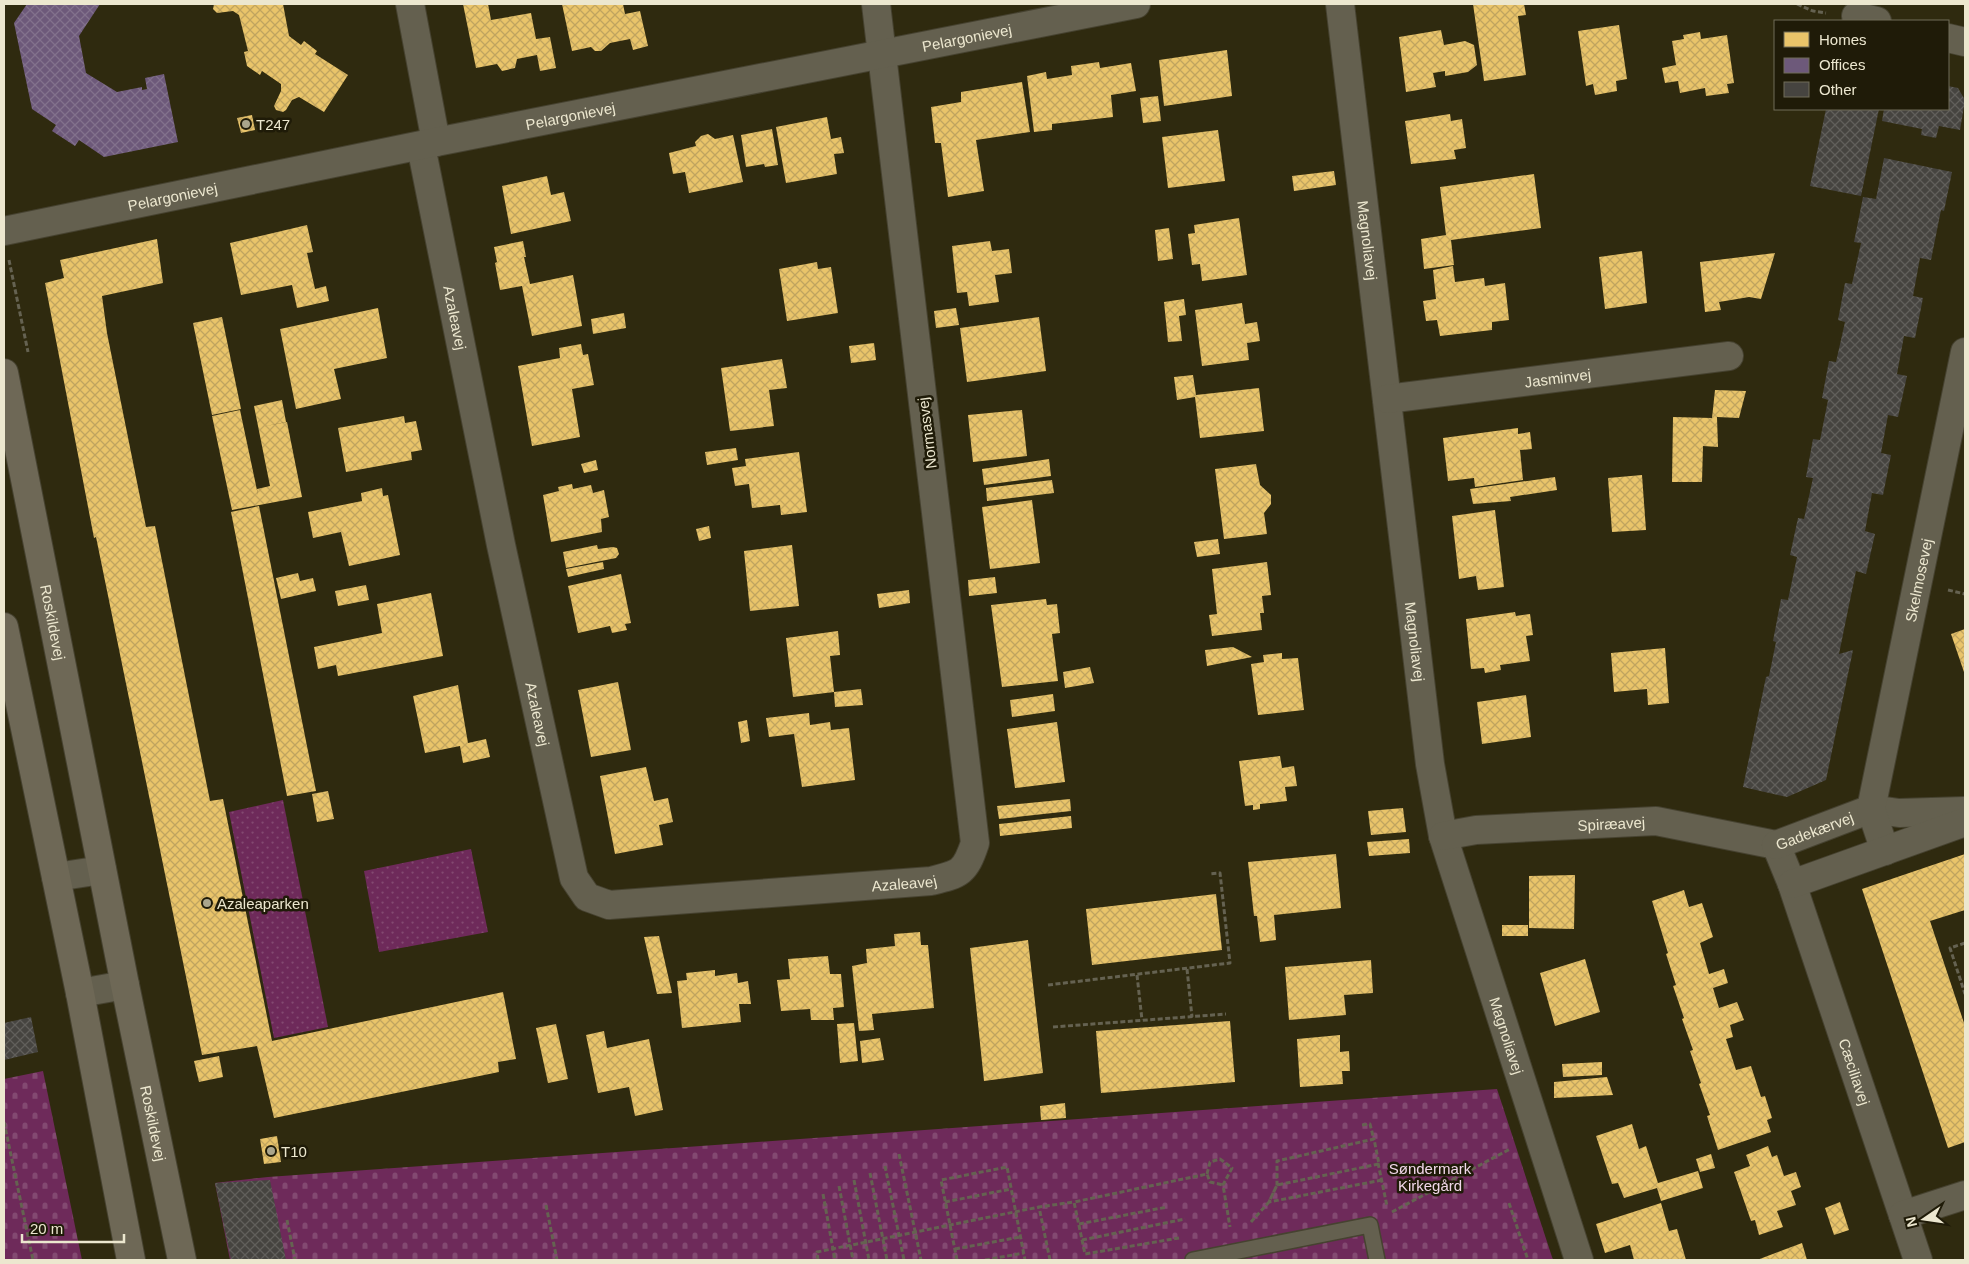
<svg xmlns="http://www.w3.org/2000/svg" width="1969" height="1264" font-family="Helvetica,sans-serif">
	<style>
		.cemetery { fill: url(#cemetery-stones) }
		.park { fill: url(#park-dots) }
		.homes { fill: url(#homes-cross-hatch) }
		.offices { fill: url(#offices-cross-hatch) }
		.building { fill: url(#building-cross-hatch) }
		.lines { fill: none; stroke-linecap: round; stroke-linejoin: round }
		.lane-casing { stroke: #464230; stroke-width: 18 }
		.street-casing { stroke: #464230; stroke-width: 30 }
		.secondary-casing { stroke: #464230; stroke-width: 30 }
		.path { stroke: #656251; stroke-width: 3; stroke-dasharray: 5 2.5; stroke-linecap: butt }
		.lane { stroke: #64604f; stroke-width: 15 }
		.street { stroke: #64604f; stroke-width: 28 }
		.secondary { stroke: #6e6856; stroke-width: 28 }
		.poi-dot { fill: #aaa58c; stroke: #1f1b08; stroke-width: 2 }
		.labels { text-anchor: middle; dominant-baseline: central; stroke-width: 5; stroke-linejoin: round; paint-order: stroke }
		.street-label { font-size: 15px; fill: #ece7cf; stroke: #1f1b08 }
		.poi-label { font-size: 15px; fill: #ece7cf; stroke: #1f1b08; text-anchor: start }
		.park-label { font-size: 15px; fill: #f2d8ea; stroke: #1f1b08 }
	</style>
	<defs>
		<pattern id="cemetery-stones" width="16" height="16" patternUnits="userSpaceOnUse" patternTransform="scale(1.25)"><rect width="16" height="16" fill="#6e2a5a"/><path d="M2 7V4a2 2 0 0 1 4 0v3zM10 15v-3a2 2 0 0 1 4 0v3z" fill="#834971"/></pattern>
		<pattern id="park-dots" width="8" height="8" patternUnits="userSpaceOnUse" patternTransform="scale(1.25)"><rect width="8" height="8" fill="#6e2a5a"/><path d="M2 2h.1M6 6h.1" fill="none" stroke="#834971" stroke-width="1.8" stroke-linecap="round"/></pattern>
		<pattern id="homes-cross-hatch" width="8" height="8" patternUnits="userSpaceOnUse" patternTransform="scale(1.25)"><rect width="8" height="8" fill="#e9c46a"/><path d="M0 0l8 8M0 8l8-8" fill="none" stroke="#c0a45f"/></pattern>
		<pattern id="offices-cross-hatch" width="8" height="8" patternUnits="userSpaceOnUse" patternTransform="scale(1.25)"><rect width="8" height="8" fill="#6d597a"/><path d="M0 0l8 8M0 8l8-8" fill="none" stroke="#82718c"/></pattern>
		<pattern id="building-cross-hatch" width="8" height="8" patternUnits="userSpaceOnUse" patternTransform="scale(1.25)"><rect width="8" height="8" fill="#464440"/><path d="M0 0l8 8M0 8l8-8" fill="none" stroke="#615f5b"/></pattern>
	</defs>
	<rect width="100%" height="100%" fill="#2f2a0f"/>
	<g class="cemetery">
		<polygon points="43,1071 82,1260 4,1260 4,1079"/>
		<polygon points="1497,1089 1553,1260 230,1260 215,1183 268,1177"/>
	</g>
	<g class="park">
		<polygon points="283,800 328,1027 274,1038 229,812"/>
		<polygon points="471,849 488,932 379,952 364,871"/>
	</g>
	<g class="homes">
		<polygon points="214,4 283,4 289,36 301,45 304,41 317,51 315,54 348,75 324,112 299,97 292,100 286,110 283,112 276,110 274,106 281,91 281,84 262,71 260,75 247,66 244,52 248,51 239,15 233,11 217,13 213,9"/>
		<polygon points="463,4 488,4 491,20 531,13 536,39 550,37 556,68 540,71 537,55 517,59 515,68 502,71 497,64 476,68"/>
		<polygon points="562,4 623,4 625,14 640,11 648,46 633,50 630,39 610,43 601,51 595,51 591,47 572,51"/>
		<polygon points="1473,4 1524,4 1526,15 1518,16 1526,75 1484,81"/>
		<polygon points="1619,25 1627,79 1616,81 1617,91 1595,95 1593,84 1586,86 1578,31"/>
		<polygon points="1441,30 1444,45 1465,41 1474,45 1477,65 1468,72 1445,76 1445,71 1433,73 1436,87 1406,92 1399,37"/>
		<polygon points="1700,32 1701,39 1727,35 1734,83 1727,84 1729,93 1706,96 1705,88 1680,93 1678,81 1665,83 1662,68 1676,65 1672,41 1684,39 1683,35"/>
		<polygon points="1227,50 1232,96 1164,106 1159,60"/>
		<polygon points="1099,62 1100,68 1131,63 1136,91 1111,95 1113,117 1052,124 1052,130 1034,132 1027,76 1046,72 1047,79 1072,75 1071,66"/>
		<polygon points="1022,82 1030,132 976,140 984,191 948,197 941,143 935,143 931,107 961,102 961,92"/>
		<polygon points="1158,96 1161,121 1143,123 1140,98"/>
		<polygon points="1450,114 1451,121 1462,119 1466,148 1454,150 1456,159 1411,164 1405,121"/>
		<polygon points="252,115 255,130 241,133 237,118"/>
		<polygon points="827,117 831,139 841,137 844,153 834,154 837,174 786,183 776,127"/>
		<polygon points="772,129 778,165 765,167 764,164 746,167 741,135"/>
		<polygon points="1218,130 1225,181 1168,188 1162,137"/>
		<polygon points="708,134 715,139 733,135 743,182 689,193 685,172 673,174 669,153 696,146 695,142 701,136"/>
		<polygon points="1334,171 1336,185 1294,191 1292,176"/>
		<polygon points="1534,174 1541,228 1451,240 1454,265 1424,269 1421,239 1446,235 1440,187"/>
		<polygon points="547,176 551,195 564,192 571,221 511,234 502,186"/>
		<polygon points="1239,218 1247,275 1202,281 1200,264 1192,265 1188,234 1195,233 1194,225"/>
		<polygon points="307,225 313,252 307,253 315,289 326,286 329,301 297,308 292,285 241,295 230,243"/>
		<polygon points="1169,228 1173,259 1158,261 1155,230"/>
		<polygon points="157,239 163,283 102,296 107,333 146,527 155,526 210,801 223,799 272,1041 503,992 516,1059 498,1062 499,1072 274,1118 257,1046 202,1055 96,537 94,538 45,283 64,278 60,260"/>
		<polygon points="523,241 526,257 524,257 530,284 573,275 582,326 532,336 522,286 500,290 495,263 497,262 494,247"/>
		<polygon points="990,241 992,251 1009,249 1012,273 995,275 999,302 969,306 967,292 957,293 952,246"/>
		<polygon points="1642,251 1647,303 1605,309 1599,257"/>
		<polygon points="1775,253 1761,299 1749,297 1719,302 1721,310 1705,312 1700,262"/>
		<polygon points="817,262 818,269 831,267 838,313 787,321 779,269"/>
		<polygon points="1453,266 1455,282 1484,278 1485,286 1505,283 1509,320 1492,322 1492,330 1440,336 1437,320 1426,321 1423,301 1436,299 1433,270"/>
		<polygon points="1184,299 1186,315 1179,316 1182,341 1168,342 1164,302"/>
		<polygon points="1242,303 1245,324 1257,322 1260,341 1247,343 1249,360 1202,366 1195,310"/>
		<polygon points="378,308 387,358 334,369 341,399 296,409 280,329"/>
		<polygon points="956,308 959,325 936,328 934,311"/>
		<polygon points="624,313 626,328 593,334 591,319"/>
		<polygon points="222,317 241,409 212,415 193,323"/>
		<polygon points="1039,317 1046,371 967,382 960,328"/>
		<polygon points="874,343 876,360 851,363 849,346"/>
		<polygon points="581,344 583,355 588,354 594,385 572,389 580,437 532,446 518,366 560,358 559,348"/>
		<polygon points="782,359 787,388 769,390 774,426 730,431 721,368"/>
		<polygon points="1193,375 1196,395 1259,388 1264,431 1200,438 1195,397 1177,400 1174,377"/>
		<polygon points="1715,390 1746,391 1739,418 1717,417 1718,447 1703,446 1702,482 1672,482 1673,417 1712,418"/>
		<polygon points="282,400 286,422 261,427 287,422 302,497 232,510 212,416 240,410 258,495 257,489 270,486 254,406"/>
		<polygon points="1022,410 1027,456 973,462 968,415"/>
		<polygon points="404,416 405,423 416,421 422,450 411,452 412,460 346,472 338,428"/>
		<polygon points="1518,428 1518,434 1530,432 1532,449 1520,450 1523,480 1475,487 1474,478 1448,481 1443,438"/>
		<polygon points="736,448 738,460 707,465 705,452"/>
		<polygon points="799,452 807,512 781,515 780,505 752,508 749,484 735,486 732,468 746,466 745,459"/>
		<polygon points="1049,459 1051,476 984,485 982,469"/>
		<polygon points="596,460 598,470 584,473 581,464"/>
		<polygon points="1256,464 1260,485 1271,495 1271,504 1264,513 1267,534 1224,539 1215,469"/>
		<polygon points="1642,475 1646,530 1612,532 1608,478"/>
		<polygon points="1555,477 1557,490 1510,497 1511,501 1473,504 1470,489"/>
		<polygon points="1052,480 1054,493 987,501 986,488"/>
		<polygon points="572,484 573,489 591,485 593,493 604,490 609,517 601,519 602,532 551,542 543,495 559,491 558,487"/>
		<polygon points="382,488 383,496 388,495 400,555 349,566 341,532 313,538 308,512 362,501 361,493"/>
		<polygon points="1032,500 1040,563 990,569 982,507"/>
		<polygon points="259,506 316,791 287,796 231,512"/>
		<polygon points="1495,510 1504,587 1478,590 1476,576 1459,579 1452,516"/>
		<polygon points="709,526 711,538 699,541 696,529"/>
		<polygon points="1218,539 1220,554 1197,557 1194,542"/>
		<polygon points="597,545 598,549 613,547 617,548 619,554 616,558 566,568 563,552"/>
		<polygon points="792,545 799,606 750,611 744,551"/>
		<polygon points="603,562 604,569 568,577 566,569"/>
		<polygon points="1267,562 1271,595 1262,596 1264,613 1260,613 1262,630 1212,636 1209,615 1217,614 1212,569"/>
		<polygon points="298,573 300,581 313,578 316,591 281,599 276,578"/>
		<polygon points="621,574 631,623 625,624 627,630 612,633 610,626 578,633 568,586"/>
		<polygon points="995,577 997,593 969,596 968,580"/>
		<polygon points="366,585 369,600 338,606 335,591"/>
		<polygon points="909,590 910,603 879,608 877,594"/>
		<polygon points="431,593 443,656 338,676 336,665 318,669 314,647 382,633 377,604"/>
		<polygon points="1046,599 1047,605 1057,604 1060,633 1052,634 1058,681 1002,687 991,605"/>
		<polygon points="1515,612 1516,616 1530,614 1533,635 1526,636 1530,661 1500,665 1501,670 1485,673 1484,668 1471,669 1466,619"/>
		<polygon points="1965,629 1965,675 1951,634"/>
		<polygon points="838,631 840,655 830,656 834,692 793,697 786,638"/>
		<polygon points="1233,647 1252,657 1207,666 1205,650"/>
		<polygon points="1665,648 1669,703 1648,705 1647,689 1614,692 1611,653"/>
		<polygon points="1282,653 1282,659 1298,658 1304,710 1258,715 1251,664 1264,662 1263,655"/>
		<polygon points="1090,667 1094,683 1065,688 1063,672"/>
		<polygon points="618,682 631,750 591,757 578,690"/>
		<polygon points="458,685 468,743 486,739 490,757 463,763 460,746 425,753 413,696"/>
		<polygon points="861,689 863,705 835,707 834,692"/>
		<polygon points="1053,694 1055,711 1012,717 1010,700"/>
		<polygon points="1526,695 1531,737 1482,744 1477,702"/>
		<polygon points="809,713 810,725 830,722 831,730 849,728 855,780 802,787 794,734 769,737 766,718"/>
		<polygon points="747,720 750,741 741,743 738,722"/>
		<polygon points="1057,722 1065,782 1015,788 1007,729"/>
		<polygon points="1280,756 1282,768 1294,766 1297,786 1285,787 1287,801 1260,804 1260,809 1253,810 1253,805 1245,806 1239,761"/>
		<polygon points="646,767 654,801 668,798 673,822 659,825 663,845 615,854 600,776"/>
		<polygon points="328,791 334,819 317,822 312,794"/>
		<polygon points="1070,799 1071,811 999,819 997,806"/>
		<polygon points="1403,808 1406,832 1371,835 1368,811"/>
		<polygon points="1071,816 1072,828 1000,836 999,824"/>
		<polygon points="1409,839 1410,853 1369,856 1367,842"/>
		<polygon points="1336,854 1341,908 1274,915 1276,940 1260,942 1257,916 1254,916 1248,862"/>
		<polygon points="1965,854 1965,910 1930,921 1965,1026 1965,1142 1948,1148 1862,889"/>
		<polygon points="1575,875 1574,929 1529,928 1529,876"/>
		<polygon points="1684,890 1689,907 1702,903 1713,937 1700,943 1709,974 1724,969 1728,983 1713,988 1719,1008 1737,1002 1744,1020 1730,1025 1733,1037 1726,1039 1736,1070 1751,1066 1761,1097 1765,1096 1772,1118 1767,1120 1771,1132 1718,1150 1707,1116 1710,1115 1699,1084 1701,1083 1690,1051 1693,1050 1682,1019 1684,1018 1673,986 1676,985 1666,954 1668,953 1652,901"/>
		<polygon points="1216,894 1222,950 1092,965 1086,909"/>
		<rect x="1502" y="925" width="26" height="11"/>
		<polygon points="920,932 921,945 928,945 934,1008 872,1014 874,1030 859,1031 852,966 867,963 866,949 895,946 894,934"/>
		<polygon points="659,936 672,993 657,994 644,937"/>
		<polygon points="1028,940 1043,1073 984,1081 970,948"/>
		<polygon points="828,956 830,974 841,974 844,1007 833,1008 834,1020 811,1020 810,1009 781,1011 777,980 790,979 788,959"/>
		<polygon points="1585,959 1600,1012 1555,1026 1540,973"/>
		<polygon points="1371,960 1373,993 1344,995 1346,1015 1289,1020 1285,967"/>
		<polygon points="715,970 715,976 737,973 738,983 748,981 751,1004 739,1004 741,1022 682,1028 677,981 687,980 686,973"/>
		<polygon points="1230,1021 1235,1082 1101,1093 1096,1031"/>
		<polygon points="854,1023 858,1061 840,1063 837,1024"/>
		<polygon points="556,1024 568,1079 548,1083 536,1028"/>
		<polygon points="604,1031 607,1048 649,1039 663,1110 635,1116 629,1087 598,1093 586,1035"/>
		<polygon points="1340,1035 1340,1052 1349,1051 1350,1071 1342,1071 1343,1084 1300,1087 1297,1039"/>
		<polygon points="880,1038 884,1060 862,1063 860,1041"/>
		<polygon points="219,1056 223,1077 199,1082 194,1061"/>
		<polygon points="1602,1062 1602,1075 1563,1077 1562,1064"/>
		<polygon points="1607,1077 1613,1095 1554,1098 1554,1082"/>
		<polygon points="1065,1103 1066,1118 1041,1120 1040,1106"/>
		<polygon points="1632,1124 1639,1149 1646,1146 1658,1183 1698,1171 1703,1188 1661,1201 1657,1188 1624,1198 1618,1183 1612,1184 1596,1136"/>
		<polygon points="277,1136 281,1162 264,1164 260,1139"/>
		<polygon points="1768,1146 1772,1157 1777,1155 1784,1176 1796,1172 1801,1187 1791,1191 1796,1205 1777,1211 1783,1227 1759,1235 1755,1220 1751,1221 1734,1172 1750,1166 1746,1155"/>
		<polygon points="1711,1154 1715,1168 1700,1172 1696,1159"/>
		<polygon points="1840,1202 1849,1230 1834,1235 1825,1208"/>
		<polygon points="1661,1203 1669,1231 1677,1229 1686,1260 1634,1260 1630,1245 1605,1253 1596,1224"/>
		<polygon points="1802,1243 1807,1260 1757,1260"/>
	</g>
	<polygon class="offices" points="27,4 100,4 79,36 86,73 117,92 142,87 142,90 147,89 145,78 164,74 178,142 104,157 79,140 75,146 52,131 56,125 32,109 14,23"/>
	<g class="building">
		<polygon points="1948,86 1958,88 1965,100 1960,130 1939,126 1936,138 1921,135 1922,129 1882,121 1884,109 1948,109"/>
		<polygon points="1826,109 1879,109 1861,196 1810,186"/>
		<polygon points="1884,158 1952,172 1944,211 1941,210 1931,260 1920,258 1913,296 1923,298 1915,338 1904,336 1897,374 1907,376 1898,417 1888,415 1881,453 1891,455 1883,495 1872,493 1865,531 1875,534 1866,574 1856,571 1839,654 1853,650 1826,780 1787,797 1743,787 1766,677 1769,676 1776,642 1773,641 1781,599 1788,600 1797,557 1790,555 1798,518 1804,519 1813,478 1806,477 1813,439 1820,440 1828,400 1822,398 1829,361 1836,362 1845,322 1838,320 1845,283 1852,284 1861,243 1854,242 1863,197 1876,199"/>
		<polygon points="31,1017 38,1052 4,1060 4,1023"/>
		<polygon points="270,1180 286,1260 231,1260 215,1183"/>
	</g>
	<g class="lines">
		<defs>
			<polyline id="lane" points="1193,1260 1370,1225 1377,1260"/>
			<g id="street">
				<polyline points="410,4 436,142"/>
				<path id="s1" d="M 1340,4 L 1430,764 L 1443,836 L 1579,1260"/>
				<polyline points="1856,16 1877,21"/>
				<polyline points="1948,38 1965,42"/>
				<path id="s2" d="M 421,146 L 501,545 L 574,878 L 587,897 L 609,905 L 931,881 C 960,874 965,873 975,843 L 876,4"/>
				<path id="s3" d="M 4,231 L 436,142 L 1136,4"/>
				<path id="s4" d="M 1387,399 L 1729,356"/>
				<path id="s5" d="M 1443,836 L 1476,830 L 1656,821 L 1776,845"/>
				<path id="s6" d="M 1776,845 L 1792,884 L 1918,1260"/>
				<path id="s7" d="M 1776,845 L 1871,809 L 1899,813 L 1965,811"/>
				<path id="s8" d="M 1885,851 L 1871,809 L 1965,352"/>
				<polyline points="56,877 102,870"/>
				<polyline points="1792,884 1965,822"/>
				<polyline points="80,993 125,985"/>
				<polyline points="1903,1215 1965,1195"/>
			</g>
			<g id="secondary">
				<path id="s9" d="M 4,373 L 125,985 L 182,1260"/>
				<polyline points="4,627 80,993 131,1260"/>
			</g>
		</defs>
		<use href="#lane" class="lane-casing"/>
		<use href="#street" class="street-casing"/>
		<use href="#secondary" class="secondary-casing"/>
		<g class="path">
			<polyline points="1797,4 1813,11 1826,13"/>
			<polyline points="9,260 28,352"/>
			<polyline points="1948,590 1965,594"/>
			<polyline points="1965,943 1950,948 1965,994"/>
			<polyline points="1187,969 1192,1017"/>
			<polyline points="1137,975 1142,1020"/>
			<polyline points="1048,985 1230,963 1220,873 1209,874"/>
			<polyline points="1053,1027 1226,1014"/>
			<polyline points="4,1122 33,1260"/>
			<polyline points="1362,1125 1370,1124 1374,1140"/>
			<polyline points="899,1154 921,1260"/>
			<polyline points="1378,1163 1387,1206"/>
			<polyline points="885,1166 904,1260"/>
			<polyline points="870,1173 887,1260"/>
			<polyline points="1207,1174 1210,1162 1220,1159 1232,1168 1223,1185 1230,1227"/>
			<polyline points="854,1180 869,1260"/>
			<polyline points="839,1186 853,1260"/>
			<polyline points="823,1194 835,1260"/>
			<polyline points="945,1202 1011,1189"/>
			<polyline points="1509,1203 1528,1260"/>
			<polyline points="546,1205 557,1260"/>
			<polyline points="1392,1212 1510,1149"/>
			<polyline points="287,1220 295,1260"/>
			<polyline points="1251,1222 1269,1202 1277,1185 1277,1161 1374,1139 1379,1164 1277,1185 1269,1202 1382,1180"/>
			<polyline points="1079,1224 1167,1207"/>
			<polyline points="1179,1238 1085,1254 1074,1202 1207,1174 1210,1182 1223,1185"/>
			<polyline points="1082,1240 1185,1219"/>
			<polyline points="955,1249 1020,1237"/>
			<polyline points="818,1260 817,1252 1039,1207"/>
			<polyline points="957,1260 941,1180 1007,1167 1025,1260"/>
			<polyline points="985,1260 1024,1253"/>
			<polyline points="1050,1260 1039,1207 1074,1202"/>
		</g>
		<use href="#lane" class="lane"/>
		<use href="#street" class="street"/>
		<use href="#secondary" class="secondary"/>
	</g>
	<g class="poi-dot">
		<circle cx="246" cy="124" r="5"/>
		<circle cx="207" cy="903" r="5"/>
		<circle cx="271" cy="1151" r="5"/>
	</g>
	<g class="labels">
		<g class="street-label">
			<text stroke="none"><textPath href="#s3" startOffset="982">Pelargonievej</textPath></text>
			<text stroke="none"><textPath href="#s3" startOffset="578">Pelargonievej</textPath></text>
			<text stroke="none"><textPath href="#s3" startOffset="172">Pelargonievej</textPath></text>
			<text stroke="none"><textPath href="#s1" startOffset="238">Magnoliavej</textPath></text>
			<text stroke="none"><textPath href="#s2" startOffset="175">Azaleavej</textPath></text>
			<text stroke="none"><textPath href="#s4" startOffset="172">Jasminvej</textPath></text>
			<text transform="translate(927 433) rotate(-97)">Normasvej</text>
			<text stroke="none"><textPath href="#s8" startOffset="278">Skelmosevej</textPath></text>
			<text stroke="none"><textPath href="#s9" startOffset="254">Roskildevej</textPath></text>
			<text stroke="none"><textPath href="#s1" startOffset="642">Magnoliavej</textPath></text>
			<text stroke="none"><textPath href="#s2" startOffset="580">Azaleavej</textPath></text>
			<text stroke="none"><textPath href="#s5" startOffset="169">Spiræavej</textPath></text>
			<text stroke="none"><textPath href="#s7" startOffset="41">Gadekærvej</textPath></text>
			<text stroke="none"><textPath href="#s2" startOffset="1090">Azaleavej</textPath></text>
			<text stroke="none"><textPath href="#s1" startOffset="1048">Magnoliavej</textPath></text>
			<text stroke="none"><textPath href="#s6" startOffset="240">Cæciliavej</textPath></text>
			<text stroke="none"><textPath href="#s9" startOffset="765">Roskildevej</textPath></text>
		</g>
		<g class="poi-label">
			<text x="256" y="124">T247</text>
			<text x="217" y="903">Azaleaparken</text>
			<text x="281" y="1151">T10</text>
		</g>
		<g class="park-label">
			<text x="1430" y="1168">Søndermark<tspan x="1430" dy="17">Kirkegård</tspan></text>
		</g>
	</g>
	<rect width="1969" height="1264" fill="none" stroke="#ece7cf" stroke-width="10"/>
	<rect x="1774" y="20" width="175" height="90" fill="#1f1b08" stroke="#716d58"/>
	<rect x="1784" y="32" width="25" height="15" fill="#e9c46a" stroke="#716d58"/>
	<text x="1819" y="45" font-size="15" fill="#ece7cf">Homes</text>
	<rect x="1784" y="58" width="25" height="15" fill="#6d597a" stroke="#716d58"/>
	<text x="1819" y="70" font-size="15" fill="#ece7cf">Offices</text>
	<rect x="1784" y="82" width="25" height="15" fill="#464440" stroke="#716d58"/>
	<text x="1819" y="95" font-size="15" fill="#ece7cf">Other</text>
	<g transform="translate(1924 1219) rotate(257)" stroke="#1f1b08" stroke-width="4" paint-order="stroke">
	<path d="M0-4L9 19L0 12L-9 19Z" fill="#ece7cf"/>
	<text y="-8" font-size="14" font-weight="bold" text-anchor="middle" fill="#ece7cf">N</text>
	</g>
	<path d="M22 1234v8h102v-8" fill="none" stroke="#ece7cf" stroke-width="2.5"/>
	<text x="30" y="1234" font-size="15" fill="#ece7cf" stroke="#1f1b08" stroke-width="4" paint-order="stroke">20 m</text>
</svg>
